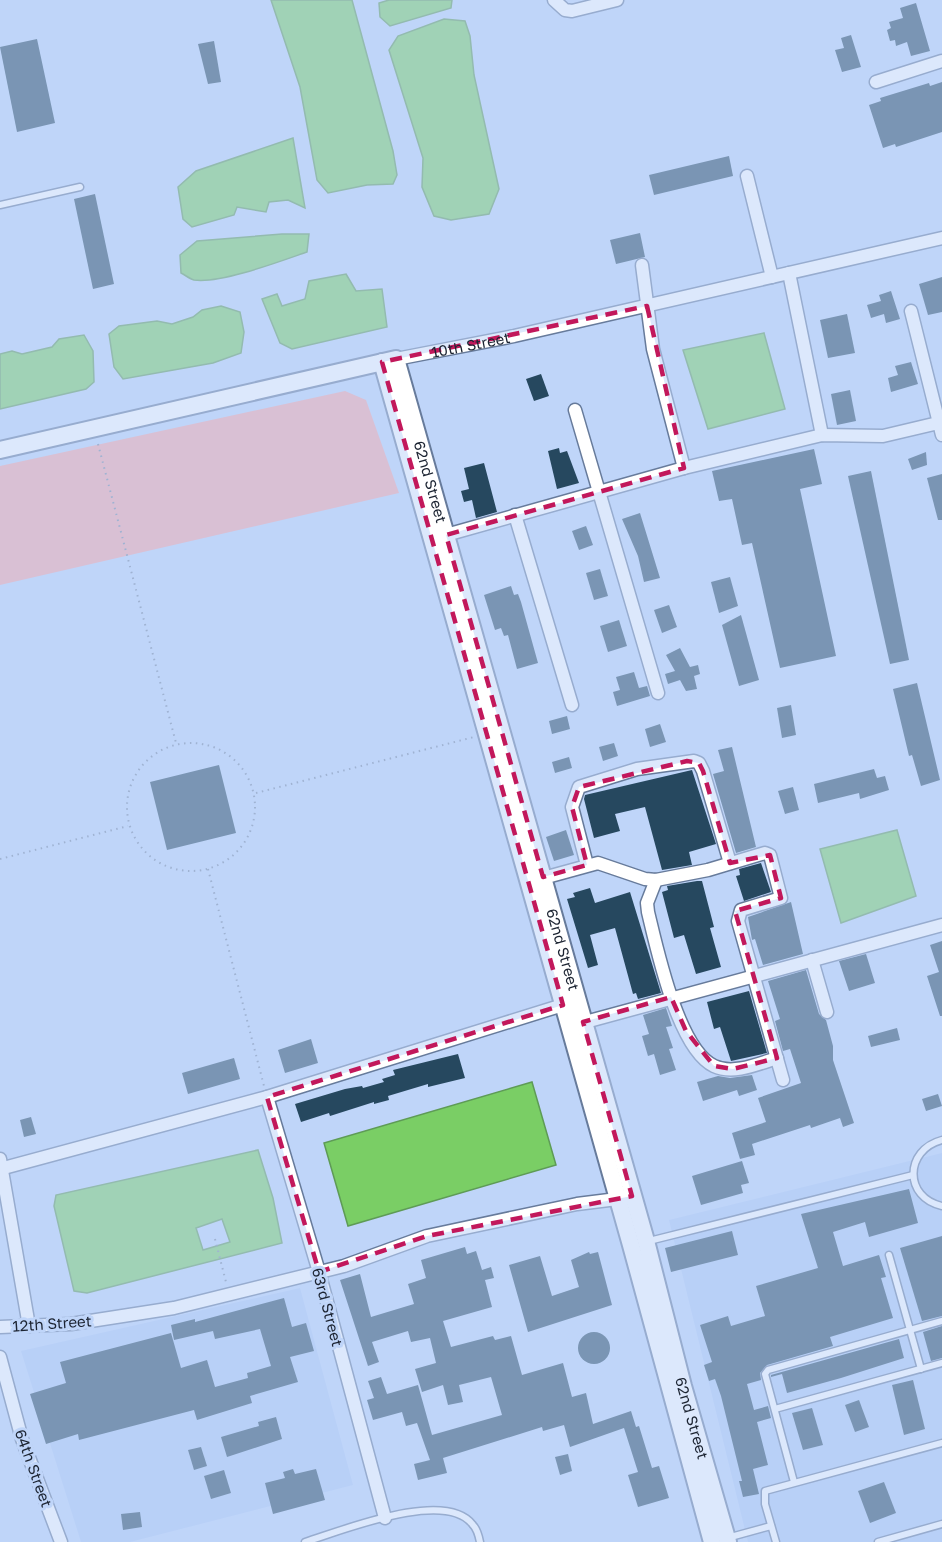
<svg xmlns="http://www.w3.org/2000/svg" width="942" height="1542" font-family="'Golos Text',sans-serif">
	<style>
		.built { fill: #b0caf4 }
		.green { fill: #f8a7a7 }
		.water { fill: #7ace65; stroke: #5e9b56; stroke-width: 1.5; fill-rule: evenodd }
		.building { fill: #26485f }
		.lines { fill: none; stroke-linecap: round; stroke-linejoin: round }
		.lane-casing { stroke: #677b9b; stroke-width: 9 }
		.street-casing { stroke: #677b9b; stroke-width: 15 }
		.secondary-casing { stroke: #677b9b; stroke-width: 20 }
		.path { stroke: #7989a3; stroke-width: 2; stroke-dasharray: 1.5 4.5; stroke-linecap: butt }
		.lane { stroke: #fff; stroke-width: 6 }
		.street { stroke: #fff; stroke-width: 12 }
		.secondary { stroke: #fff; stroke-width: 16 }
		.marked { fill: none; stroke: #c2185b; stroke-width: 4.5; stroke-dasharray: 12 8; stroke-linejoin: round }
		.labels { text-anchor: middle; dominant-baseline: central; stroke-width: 6; stroke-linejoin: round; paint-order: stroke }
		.street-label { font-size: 15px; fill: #1c2432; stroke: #bfd5f9 }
	</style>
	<rect width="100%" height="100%" fill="#bfd5f9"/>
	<g class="built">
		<polygon points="942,1153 942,1542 748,1542 669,1220"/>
		<polygon points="300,1288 353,1485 130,1542 81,1542 21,1351"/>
	</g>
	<polygon class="green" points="345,391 366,400 399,493 0,585 0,466"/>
	<g class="water">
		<polygon points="271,0 352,0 393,151 397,175 393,184 367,185 328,193 317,180 300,87"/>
		<polygon points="389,0 452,0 451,8 390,26 380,17 379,3"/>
		<polygon points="444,19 465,21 470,36 474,75 499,189 489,214 451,220 434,216 422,187 423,158 389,50 398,36"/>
		<polygon points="293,138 305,208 288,200 269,202 266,212 237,207 234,215 192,227 183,219 178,187 196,171"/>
		<path d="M 282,234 L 309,234 L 307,252 C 281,261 220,284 194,280 C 190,279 185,275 181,273 L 180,255 L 197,241 Z"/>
		<polygon points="346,274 356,291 382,289 387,327 292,349 280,343 262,299 277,294 282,306 305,299 309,281"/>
		<polygon points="221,306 240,312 244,332 241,353 213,363 123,379 114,367 109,334 119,326 157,321 172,324 193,317 202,310"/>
		<polygon points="764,333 785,409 708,429 683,350"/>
		<polygon points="84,335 93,351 94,382 86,389 0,409 0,354 12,351 22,354 52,347 59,339"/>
		<polygon points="897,830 916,896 841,923 820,849"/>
		<polygon points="532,1082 556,1165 348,1226 324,1143"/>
		<path d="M 258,1150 L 273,1198 L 282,1243 L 87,1293 L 74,1291 L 54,1206 L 56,1195 ZM 222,1219 L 230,1242 L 203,1250 L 196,1228 Z"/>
	</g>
	<g class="building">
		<polygon points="916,3 930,51 911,56 907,42 896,46 895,40 890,41 887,30 891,28 889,22 903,18 900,8"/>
		<polygon points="851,35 861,67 842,72 835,50 844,48 841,38"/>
		<polygon points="37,39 55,123 17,132 0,47"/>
		<polygon points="214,41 221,82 208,84 198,44"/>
		<polygon points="942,82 942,132 896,147 895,144 883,148 869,105 881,101 880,98 929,83 930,86"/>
		<polygon points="729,156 733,176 654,195 649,175"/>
		<polygon points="95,194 114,284 93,289 74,199"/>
		<polygon points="640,233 645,257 616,264 610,240"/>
		<polygon points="942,277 942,312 928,315 919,284"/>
		<polygon points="891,291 900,319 886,323 884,314 871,318 867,305 881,301 879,295"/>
		<polygon points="847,314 855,353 828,358 820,320"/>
		<polygon points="911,362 918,384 891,392 888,378 898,375 895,366"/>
		<polygon points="541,374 549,396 534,401 526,379"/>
		<polygon points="850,390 856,421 837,425 831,394"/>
		<polygon points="559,448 560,453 567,451 579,483 557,489 548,451"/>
		<polygon points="814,449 822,484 800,489 836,656 780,668 752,543 742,545 732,499 719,501 712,471"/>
		<polygon points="926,452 927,465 912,470 908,459"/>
		<polygon points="484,463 497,512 476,518 472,500 464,502 461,491 469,489 464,468"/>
		<polygon points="871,471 909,660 890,664 848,476"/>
		<polygon points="942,474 942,520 938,520 927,478"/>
		<polygon points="640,513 660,578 644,582 638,556 622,519"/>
		<polygon points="586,526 593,545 579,550 572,531"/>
		<polygon points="600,569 608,596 594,600 586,573"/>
		<polygon points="730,577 738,606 719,613 711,582"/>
		<polygon points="511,586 514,595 518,594 521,602 538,663 517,669 508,635 504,636 501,628 495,630 484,595"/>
		<polygon points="669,605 677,627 662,633 654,610"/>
		<polygon points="741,615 759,680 739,686 722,625"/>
		<polygon points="619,620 627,646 608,652 600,626"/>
		<polygon points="680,648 690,667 698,665 700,674 694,676 697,689 686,691 680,680 668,684 665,674 675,671 666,655"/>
		<polygon points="634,672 639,688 647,686 650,696 617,706 613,692 620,690 616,677"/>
		<polygon points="917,683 940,780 921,786 912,755 909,756 893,689"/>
		<polygon points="791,705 796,735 782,738 777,708"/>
		<polygon points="567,716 570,729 552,734 549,721"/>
		<polygon points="660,724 666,742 650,747 645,729"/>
		<polygon points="614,743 618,756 603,761 599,747"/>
		<polygon points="732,747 756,847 736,853 713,774 724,771 718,750"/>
		<polygon points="569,757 572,768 555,773 552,762"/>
		<polygon points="219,765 236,833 167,850 150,782"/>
		<polygon points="874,769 877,778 885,776 889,790 860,799 859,793 818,803 814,784"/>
		<polygon points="692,770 716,844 689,852 692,865 662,870 645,807 615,814 620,831 594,838 584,799 585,795"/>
		<polygon points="793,787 799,810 785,814 778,791"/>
		<polygon points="566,830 574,855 554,861 546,837"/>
		<polygon points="761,863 771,892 744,901 736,876 740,875 739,869"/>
		<polygon points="697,881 702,881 714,927 710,928 721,967 696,974 684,935 674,938 662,892 668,890 667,886"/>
		<polygon points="590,888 595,903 630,892 661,993 638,999 636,993 633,994 615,928 590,935 598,965 588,968 567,899 575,897 573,893"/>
		<polygon points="791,902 803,954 763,965 755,939 752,940 748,917"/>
		<polygon points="942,941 942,1016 940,1016 927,976 939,972 930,945"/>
		<polygon points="866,954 875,983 849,991 839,961"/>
		<polygon points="806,970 819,1014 826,1020 833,1046 833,1060 854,1123 843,1127 840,1118 811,1128 810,1125 752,1144 755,1155 740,1159 732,1133 766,1122 758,1098 801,1083 790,1049 783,1051 775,1021 780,1019 768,981"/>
		<polygon points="749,991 767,1053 731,1061 720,1027 714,1029 707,1002"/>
		<polygon points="666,1008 672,1026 666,1027 673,1048 669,1049 676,1070 660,1075 654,1054 648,1056 642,1036 649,1034 643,1015"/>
		<polygon points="897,1028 900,1040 871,1047 868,1036"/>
		<polygon points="311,1039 318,1063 285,1073 278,1050"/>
		<polygon points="458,1054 465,1078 428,1087 428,1084 388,1096 389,1100 374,1104 374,1102 330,1116 329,1113 301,1122 295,1104 345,1089 362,1086 363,1088 384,1082 382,1079 395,1075 393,1070"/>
		<polygon points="234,1058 240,1079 188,1094 182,1073"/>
		<polygon points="752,1075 757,1090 739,1096 737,1090 703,1101 697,1082 718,1076 730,1078"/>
		<polygon points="938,1094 942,1106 926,1111 922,1099"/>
		<polygon points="31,1117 36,1134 24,1137 20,1120"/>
		<polygon points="742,1161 749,1183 741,1185 743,1193 701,1205 692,1176"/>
		<polygon points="909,1189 918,1223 869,1237 865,1222 833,1232 843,1266 879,1255 886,1277 881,1278 893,1318 830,1337 833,1346 767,1365 760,1373 761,1380 747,1384 754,1410 768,1406 771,1418 757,1422 768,1465 753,1469 759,1494 743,1497 739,1481 742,1481 721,1396 715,1379 709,1381 704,1365 712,1362 700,1325 728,1316 731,1326 765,1316 756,1286 818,1268 801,1214"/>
		<polygon points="732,1231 738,1255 671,1272 665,1248"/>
		<polygon points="942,1236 942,1316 922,1321 900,1248"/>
		<polygon points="465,1247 467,1254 476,1251 482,1270 491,1267 494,1278 485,1280 492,1307 443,1321 451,1347 493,1336 495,1340 511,1336 522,1375 563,1363 572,1397 586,1393 593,1424 631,1411 636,1427 639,1426 652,1468 659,1466 669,1498 638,1507 628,1475 638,1472 624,1428 570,1447 564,1425 543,1431 542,1427 443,1458 447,1473 418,1480 414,1464 430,1460 417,1423 406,1426 402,1412 373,1420 367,1400 374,1398 368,1381 381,1377 387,1394 418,1385 432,1435 502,1415 491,1377 459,1385 463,1402 448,1405 443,1385 422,1392 415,1369 436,1363 430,1338 411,1342 408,1331 372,1342 379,1362 368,1366 340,1280 360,1274 371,1317 414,1304 408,1284 426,1278 421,1260"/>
		<polygon points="589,1252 590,1254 598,1252 612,1305 528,1332 509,1265 540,1256 552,1296 579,1287 571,1260"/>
		<polygon points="284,1298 292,1327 306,1323 314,1351 290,1357 298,1382 250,1396 252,1403 197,1420 194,1410 79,1440 78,1434 46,1444 30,1394 66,1383 60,1362 171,1333 181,1368 207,1360 215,1387 248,1378 247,1373 271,1366 260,1329 215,1339 213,1331 174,1340 171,1325 195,1319 195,1322"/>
		<polygon points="942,1326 942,1358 931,1361 923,1332"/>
		<circle cx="594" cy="1348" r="16"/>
		<polygon points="899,1339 904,1358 841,1378 787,1393 782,1374 771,1377 771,1375"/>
		<polygon points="913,1380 925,1429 904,1435 892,1385"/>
		<polygon points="859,1400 869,1427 855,1432 845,1405"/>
		<polygon points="812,1408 823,1445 803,1450 792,1413"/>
		<polygon points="276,1417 282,1439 227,1457 221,1437 259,1426 258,1422"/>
		<polygon points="201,1447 207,1466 194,1470 188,1450"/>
		<polygon points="568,1454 572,1471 560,1475 555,1457"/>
		<polygon points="293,1469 295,1474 316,1469 325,1500 273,1514 265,1483 285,1478 283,1472"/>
		<polygon points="224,1470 231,1493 211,1499 204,1476"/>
		<polygon points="884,1482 896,1513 870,1523 858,1491"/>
		<polygon points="140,1512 142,1527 123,1530 121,1514"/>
	</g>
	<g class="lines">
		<defs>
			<g id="lane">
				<polyline points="0,205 80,187"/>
				<path d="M 942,1140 C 904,1150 904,1198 942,1206"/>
				<polyline points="649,1241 913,1175"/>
				<polyline points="889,1255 921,1369"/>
				<polyline points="775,1409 942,1363"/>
				<polyline points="794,1482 765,1374 768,1370 942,1321"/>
				<polyline points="727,1538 771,1526"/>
				<path d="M 305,1542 C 341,1531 446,1488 473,1525 C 477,1529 479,1537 480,1542"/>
				<polyline points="776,1542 765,1504 765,1491 942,1443"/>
				<polyline points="878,1542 942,1524"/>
			</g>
			<g id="street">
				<polyline points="554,0 565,10 572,11 617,0"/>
				<polyline points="876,82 942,61"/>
				<polyline points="747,176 772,277"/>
				<polyline points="642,265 653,349 684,468"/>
				<polyline points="789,273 822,435"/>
				<polyline points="911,311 942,435"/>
				<path id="s1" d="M 396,359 L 514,336 L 942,238"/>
				<polyline points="575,410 658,693"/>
				<polyline points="515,515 572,705"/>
				<polyline points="446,535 684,468 822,435 883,436 942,422"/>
				<polyline points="587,865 572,807 579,787 637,769 694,761 699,763 703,771 730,863"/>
				<polyline points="536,880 598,863 645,879 656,880 708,870 765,853 770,855 781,898 741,910 738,921 783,1080"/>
				<path d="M 656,880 L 647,903 L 648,912 C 657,949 678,1049 714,1066 C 733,1075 758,1064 777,1058"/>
				<polyline points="812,960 827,1012"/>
				<polyline points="578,1024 942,925"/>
				<polyline points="267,1097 319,1272 385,1518"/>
				<polyline points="0,1159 29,1326"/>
				<polyline points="0,1169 267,1097 563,1005"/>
				<polyline points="0,1327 71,1324 174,1308 344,1266 427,1236 577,1204 625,1198"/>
				<polyline points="0,1357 22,1439 61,1542"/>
			</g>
			<g id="secondary">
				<polyline points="382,362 631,1245 712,1542"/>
				<path id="s2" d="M 0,450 L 396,359 L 646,1241 L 683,1386 L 728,1542"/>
			</g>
		</defs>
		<use href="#lane" class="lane-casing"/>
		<use href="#street" class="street-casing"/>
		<use href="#secondary" class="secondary-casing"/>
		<g class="path">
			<polyline points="98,444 176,743"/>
			<circle cx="191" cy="807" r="64"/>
			<polyline points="256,793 474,737"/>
			<polyline points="0,859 128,826"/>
			<polyline points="208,869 264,1086"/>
			<polyline points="215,1239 226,1282"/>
		</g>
		<use href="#lane" class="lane"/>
		<use href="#street" class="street"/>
		<use href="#secondary" class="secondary"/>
	</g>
	<path d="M0 0H942V1542H0ZM 647,306 L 684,468 L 446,535 L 543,877 L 587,865 L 572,807 L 579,787 L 687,761 L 699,763 L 703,771 L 730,863 L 770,855 L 781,898 L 735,911 L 777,1058 L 733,1069 L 714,1066 L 686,1031 L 671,997 L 583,1022 L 632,1196 L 427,1236 L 319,1272 L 267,1097 L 563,1005 L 382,362 Z" fill="#bfd5f9" fill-opacity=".55" fill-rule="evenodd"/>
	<path class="marked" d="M 647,306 L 684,468 L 446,535 L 543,877 L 587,865 L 572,807 L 579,787 L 687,761 L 699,763 L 703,771 L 730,863 L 770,855 L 781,898 L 735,911 L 777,1058 L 733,1069 L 714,1066 L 686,1031 L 671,997 L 583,1022 L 632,1196 L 427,1236 L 319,1272 L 267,1097 L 563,1005 L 382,362 Z"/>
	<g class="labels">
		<g class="street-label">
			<text stroke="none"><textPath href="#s1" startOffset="76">10th Street</textPath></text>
			<text stroke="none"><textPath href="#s2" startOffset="534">62nd Street</textPath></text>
			<text stroke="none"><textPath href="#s2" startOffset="1020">62nd Street</textPath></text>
			<text transform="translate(328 1307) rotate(75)">63rd Street</text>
			<text transform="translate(52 1323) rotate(-4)">12th Street</text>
			<text stroke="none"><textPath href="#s2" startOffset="1506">62nd Street</textPath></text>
			<text transform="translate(34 1468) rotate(70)">64th Street</text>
		</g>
	</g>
</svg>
